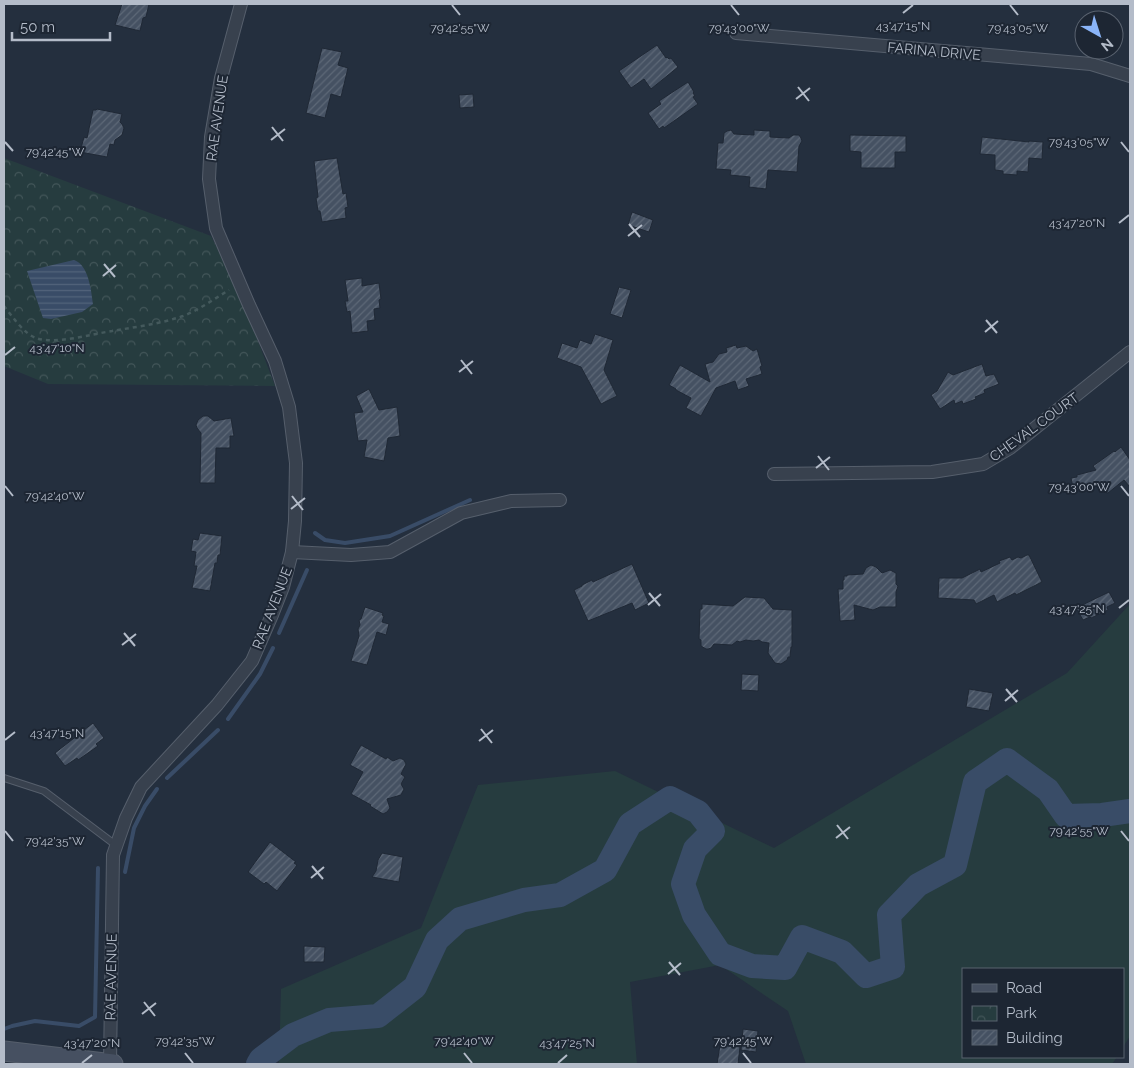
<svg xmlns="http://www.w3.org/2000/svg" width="1134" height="1068" font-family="Raleway,sans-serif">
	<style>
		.green { fill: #263c3f }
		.park { fill: url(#park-crowns) }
		.water { fill: url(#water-rules) }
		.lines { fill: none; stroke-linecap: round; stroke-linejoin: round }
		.stream { stroke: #394c67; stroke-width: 4 }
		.river { stroke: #394c67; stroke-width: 24 }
		.building { fill: url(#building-hatch); stroke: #1f2835 }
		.service-casing { stroke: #565f6c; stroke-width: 8 }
		.minor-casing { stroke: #565f6c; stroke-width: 14 }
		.secondary-casing { stroke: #565f6c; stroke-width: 21 }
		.path { stroke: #44595c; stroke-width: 2.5; stroke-dasharray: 4 4; stroke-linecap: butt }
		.service { stroke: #38414e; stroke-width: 6 }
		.minor { stroke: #38414e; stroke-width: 12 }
		.secondary { stroke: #465061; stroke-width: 19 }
		.ticks { fill: none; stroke: #b4bcc9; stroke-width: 2 }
		.labels { text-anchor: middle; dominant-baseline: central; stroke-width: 4; stroke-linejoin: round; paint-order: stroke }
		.street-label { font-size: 14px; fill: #b4bcc9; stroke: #1d2633 }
		.ticks-label { font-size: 12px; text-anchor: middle; fill: #b4bcc9; stroke: #1d2633; stroke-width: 4; stroke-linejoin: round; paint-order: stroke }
	</style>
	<defs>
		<pattern id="park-crowns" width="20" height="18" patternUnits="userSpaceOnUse" patternTransform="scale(1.25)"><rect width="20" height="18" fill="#263c3f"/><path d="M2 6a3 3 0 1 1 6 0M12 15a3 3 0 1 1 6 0" fill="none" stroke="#435659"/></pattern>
		<pattern id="water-rules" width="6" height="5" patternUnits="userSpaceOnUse" patternTransform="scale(1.25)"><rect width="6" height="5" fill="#394c67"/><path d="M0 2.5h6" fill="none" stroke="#53647b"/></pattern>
		<pattern id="building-hatch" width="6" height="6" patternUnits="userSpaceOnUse" patternTransform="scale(1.25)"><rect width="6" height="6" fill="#455162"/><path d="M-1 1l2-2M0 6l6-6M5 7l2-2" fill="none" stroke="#5d6877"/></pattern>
	</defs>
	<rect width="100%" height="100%" fill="#242f3e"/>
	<polygon class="green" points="1130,604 1130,1036 1123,1047 1123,969 963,969 963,1057 1117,1057 1112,1064 806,1064 788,1011 720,965 630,982 637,1064 279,1064 281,989 421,928 478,785 615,771 774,848 1067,673"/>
	<polygon class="park" points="4,158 211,236 240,294 275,386 48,384 4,366"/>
	<path class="water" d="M 74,260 C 89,265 91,291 93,304 L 82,312 L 51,319 L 43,318 L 27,271 Z"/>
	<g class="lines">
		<g class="stream">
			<polyline points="315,533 325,540 345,543 390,536 470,500"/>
			<polyline points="279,633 307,570"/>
			<polyline points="228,719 260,674 273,648"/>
			<polyline points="167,778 218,730"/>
			<polyline points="125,872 134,828 145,806 157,789"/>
			<polyline points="4,1029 12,1026 35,1021 79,1026 95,1017 98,868"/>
		</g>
		<polyline class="river" points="258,1064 261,1059 293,1035 329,1020 378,1016 415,987 437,940 460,919 524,900 560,895 605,870 630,824 670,798 698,812 713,831 695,849 683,884 694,915 720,954 752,966 785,968 802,937 842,952 866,976 893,967 889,915 918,885 955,865 975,782 1007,760 1048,790 1066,816 1102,815 1130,811"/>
	</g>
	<g class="building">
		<polygon points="122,4 149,4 146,17 143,18 140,31 115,25"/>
		<polygon points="657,45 666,58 667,57 669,59 671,58 678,67 651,89 644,79 631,88 619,71"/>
		<polygon points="322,48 342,52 338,65 348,68 341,97 331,94 325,118 306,113"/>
		<polygon points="688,82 694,92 693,93 695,96 693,97 698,104 664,128 663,126 659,129 648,113 661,104 659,101"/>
		<polygon points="473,94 474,107 460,108 459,95"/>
		<polygon points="97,109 122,114 120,122 122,124 124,128 122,135 115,140 114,145 110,144 107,157 80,152 84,137 87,138 93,110 96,110"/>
		<polygon points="731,130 734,134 754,135 754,130 770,131 770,137 789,138 793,135 799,135 801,138 802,141 799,146 797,172 768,170 766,189 749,187 750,177 730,175 731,170 716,169 718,143 723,143 724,133 727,131"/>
		<polygon points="850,135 906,136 906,152 895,152 895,168 861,168 861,152 850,151"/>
		<polygon points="982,137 1029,142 1029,141 1043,142 1042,159 1029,158 1028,172 1017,171 1017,175 1003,174 1003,171 995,170 995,155 980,154"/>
		<polygon points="337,158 343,194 346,193 348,207 345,208 346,218 322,222 320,211 318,211 316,198 318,197 314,161"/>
		<polygon points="632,212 653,220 649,232 628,225"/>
		<polygon points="362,278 362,286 379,283 381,299 379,300 380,308 374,309 375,320 367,321 368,331 352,333 350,311 347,312 345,301 348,301 345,280"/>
		<polygon points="619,287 631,290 622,318 610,314"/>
		<polygon points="595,334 613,340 604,370 617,396 601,404 581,367 557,358 562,343 577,348 580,340 591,344"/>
		<polygon points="736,345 737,348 746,346 753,351 757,349 762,366 760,367 762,374 746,379 749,386 738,390 735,381 716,388 701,416 686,408 691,398 676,390 676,389 669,385 680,365 710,382 705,364 713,362 719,354 727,352 726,348"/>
		<polygon points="982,364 986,376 994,374 999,384 984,390 985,393 975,397 976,399 963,404 962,401 955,404 954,400 940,409 931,395 937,391 948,372 953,375"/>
		<polygon points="369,389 379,410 397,407 398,416 400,436 388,438 384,461 364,457 367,440 358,441 354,413 363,412 356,396"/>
		<polygon points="203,416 208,416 214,421 231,418 234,436 230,436 230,448 216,448 215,483 200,483 201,433 197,428 196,425 198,420"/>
		<polygon points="1121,447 1130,460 1130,487 1124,480 1108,493 1101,492 1097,486 1074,492 1071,478 1077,477 1077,475 1096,470 1093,466 1114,451 1115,452"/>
		<polygon points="200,533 222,536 220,555 218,555 217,563 215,563 210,591 192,588 197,566 194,566 196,552 191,551 193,539 198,540"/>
		<polygon points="1027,555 1029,555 1042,582 1016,595 1015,593 997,602 994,595 976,604 974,600 938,598 939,578 962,578 980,569 981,572 1000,563 999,561 1010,557 1012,560 1018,557 1021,558"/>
		<polygon points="632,564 649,603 635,610 632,603 588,621 574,590 582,586 582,585 592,580 593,582"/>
		<polygon points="871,565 876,567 882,573 890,570 896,573 896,584 898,586 896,592 896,607 880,607 873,610 854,605 855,620 840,621 838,589 843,589 843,580 844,580 844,576 847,576 847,575 863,574 866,568"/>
		<polygon points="1109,592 1115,603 1107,607 1108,610 1091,618 1090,617 1083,620 1076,608"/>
		<polygon points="745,597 764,598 773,609 792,610 792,647 791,647 790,657 788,657 787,660 781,664 775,663 768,653 769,643 762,642 759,640 753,641 746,640 740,642 737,641 732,645 714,644 711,648 708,649 706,649 701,646 701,640 699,639 700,609 702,609 702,604 733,606"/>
		<polygon points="365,607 383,613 382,615 384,616 382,622 389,624 386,635 377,632 367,665 351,661 359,636 358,629 360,625 359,620 361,619"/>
		<polygon points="742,674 759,675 758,691 741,690"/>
		<polygon points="969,689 993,693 989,711 966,707"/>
		<polygon points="93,723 104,738 96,744 98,746 78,760 77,758 65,766 55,753 78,735 79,730 84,730"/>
		<polygon points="361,745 386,759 387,757 393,761 400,758 404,760 406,764 401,774 405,777 401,784 404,789 401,795 387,799 390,808 387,812 383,814 370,806 371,805 351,794 363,772 350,765"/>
		<polygon points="270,842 296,862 294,863 297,865 277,891 266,882 264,884 248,872"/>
		<polygon points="382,853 403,857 399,882 372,877 376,871 378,860"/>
		<polygon points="304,946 325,947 324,962 304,962"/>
		<polygon points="743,1029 758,1031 756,1052 741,1050"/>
		<polygon points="720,1045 740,1047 738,1064 717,1064"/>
	</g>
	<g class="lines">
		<defs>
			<polyline id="service" points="4,778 44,791 117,846"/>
			<g id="minor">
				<polyline points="736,33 1091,64 1130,76"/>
				<polyline points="774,474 932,472 983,464 1010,448 1130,352"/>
				<polyline points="292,552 351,555 390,552 461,513 511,501 560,500"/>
				<polyline points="110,1064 113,855 126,818 141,787 217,705 252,661 272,615 283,587 292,552 295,521 296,463 289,407 275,361 249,305 216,228 209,179 211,137 221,78 241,4"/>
			</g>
			<polyline id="secondary" points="4,1051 113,1064"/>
		</defs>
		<use href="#service" class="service-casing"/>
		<use href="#minor" class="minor-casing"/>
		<use href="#secondary" class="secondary-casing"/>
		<path class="path" d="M 4,306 C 12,316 24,334 36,338 C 54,345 92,334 112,331 C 135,327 160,324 183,316 C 199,310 214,299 229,290"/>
		<use href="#service" class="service"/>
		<use href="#minor" class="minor"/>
		<use href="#secondary" class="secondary"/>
	</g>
	<path class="ticks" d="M 452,5 L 460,15M 731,5 L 739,15M 1010,5 L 1018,15M 903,13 L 913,5M 798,87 L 809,101M 796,99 L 810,88M 272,127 L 283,141M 271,140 L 285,129M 5,142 L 13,151M 1121,142 L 1129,152M 1119,223 L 1129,215M 629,224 L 640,237M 628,236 L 642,225M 104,264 L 115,277M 103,276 L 116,265M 986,320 L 997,333M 985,332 L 998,321M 5,355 L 15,347M 461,360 L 472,374M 459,372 L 473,361M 818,456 L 829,470M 816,468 L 830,457M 5,486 L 13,496M 1121,486 L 1129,496M 292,496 L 303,510M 291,509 L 305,498M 649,593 L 660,606M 648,605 L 661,594M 1119,608 L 1129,600M 124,633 L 135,646M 122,645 L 136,634M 1006,689 L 1017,702M 1005,701 L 1018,690M 481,729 L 492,743M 5,740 L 15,732M 479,741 L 493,730M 837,825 L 848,839M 5,831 L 13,841M 1121,831 L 1129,841M 836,838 L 850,827M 312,866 L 323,879M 311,878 L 324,867M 669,962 L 680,975M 668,974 L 681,963M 144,1002 L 155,1016M 142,1014 L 156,1003M 185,1053 L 193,1063M 464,1053 L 472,1063M 743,1053 L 751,1063M 82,1063 L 92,1055M 558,1063 L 567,1055"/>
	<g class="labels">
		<g class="street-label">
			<text transform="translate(934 51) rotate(5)">FARINA DRIVE</text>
			<text transform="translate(217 118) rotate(-82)">RAE AVENUE</text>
			<text transform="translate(1034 427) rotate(-36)">CHEVAL COURT</text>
			<text transform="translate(272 608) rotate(-69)">RAE AVENUE</text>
			<text transform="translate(111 977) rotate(-89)">RAE AVENUE</text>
		</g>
	</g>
	<g class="ticks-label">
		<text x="903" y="30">43°47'15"N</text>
		<text x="739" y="32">79°43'00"W</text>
		<text x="1018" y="32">79°43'05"W</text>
		<text x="460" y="32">79°42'55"W</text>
		<text x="1079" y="146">79°43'05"W</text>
		<text x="55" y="156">79°42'45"W</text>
		<text x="1077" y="227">43°47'20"N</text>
		<text x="57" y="352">43°47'10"N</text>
		<text x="1079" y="491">79°43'00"W</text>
		<text x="55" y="500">79°42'40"W</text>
		<text x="1077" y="613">43°47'25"N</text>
		<text x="57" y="737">43°47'15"N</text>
		<text x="1079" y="835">79°42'55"W</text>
		<text x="55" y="845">79°42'35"W</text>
		<text x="185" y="1045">79°42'35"W</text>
		<text x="464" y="1045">79°42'40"W</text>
		<text x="743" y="1045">79°42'45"W</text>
		<text x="92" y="1047">43°47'20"N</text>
		<text x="567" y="1047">43°47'25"N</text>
	</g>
	<rect width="1134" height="1068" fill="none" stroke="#b4bcc9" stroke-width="10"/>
	<rect x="962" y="968" width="162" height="90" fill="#1d2633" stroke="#59626f"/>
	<rect x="972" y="984" width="25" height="8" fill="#465061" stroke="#59626f"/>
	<text x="1006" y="993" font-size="15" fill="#b4bcc9">Road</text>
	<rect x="972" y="1006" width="25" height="15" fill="url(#park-crowns)" stroke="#59626f"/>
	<text x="1006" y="1018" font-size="15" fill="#b4bcc9">Park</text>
	<rect x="972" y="1030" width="25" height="15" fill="url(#building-hatch)" stroke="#59626f"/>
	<text x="1006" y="1043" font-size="15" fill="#b4bcc9">Building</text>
	<g transform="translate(1099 35) rotate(141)"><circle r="24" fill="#1d2633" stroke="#59626f"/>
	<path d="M0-4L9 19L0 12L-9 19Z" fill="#8ab4f8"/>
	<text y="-8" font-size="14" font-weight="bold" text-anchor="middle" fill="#b4bcc9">N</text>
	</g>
	<path d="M12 32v8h98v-8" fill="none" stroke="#b4bcc9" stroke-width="2.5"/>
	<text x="20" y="32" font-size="15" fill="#b4bcc9" stroke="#1d2633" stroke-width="4" paint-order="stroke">50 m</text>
</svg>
